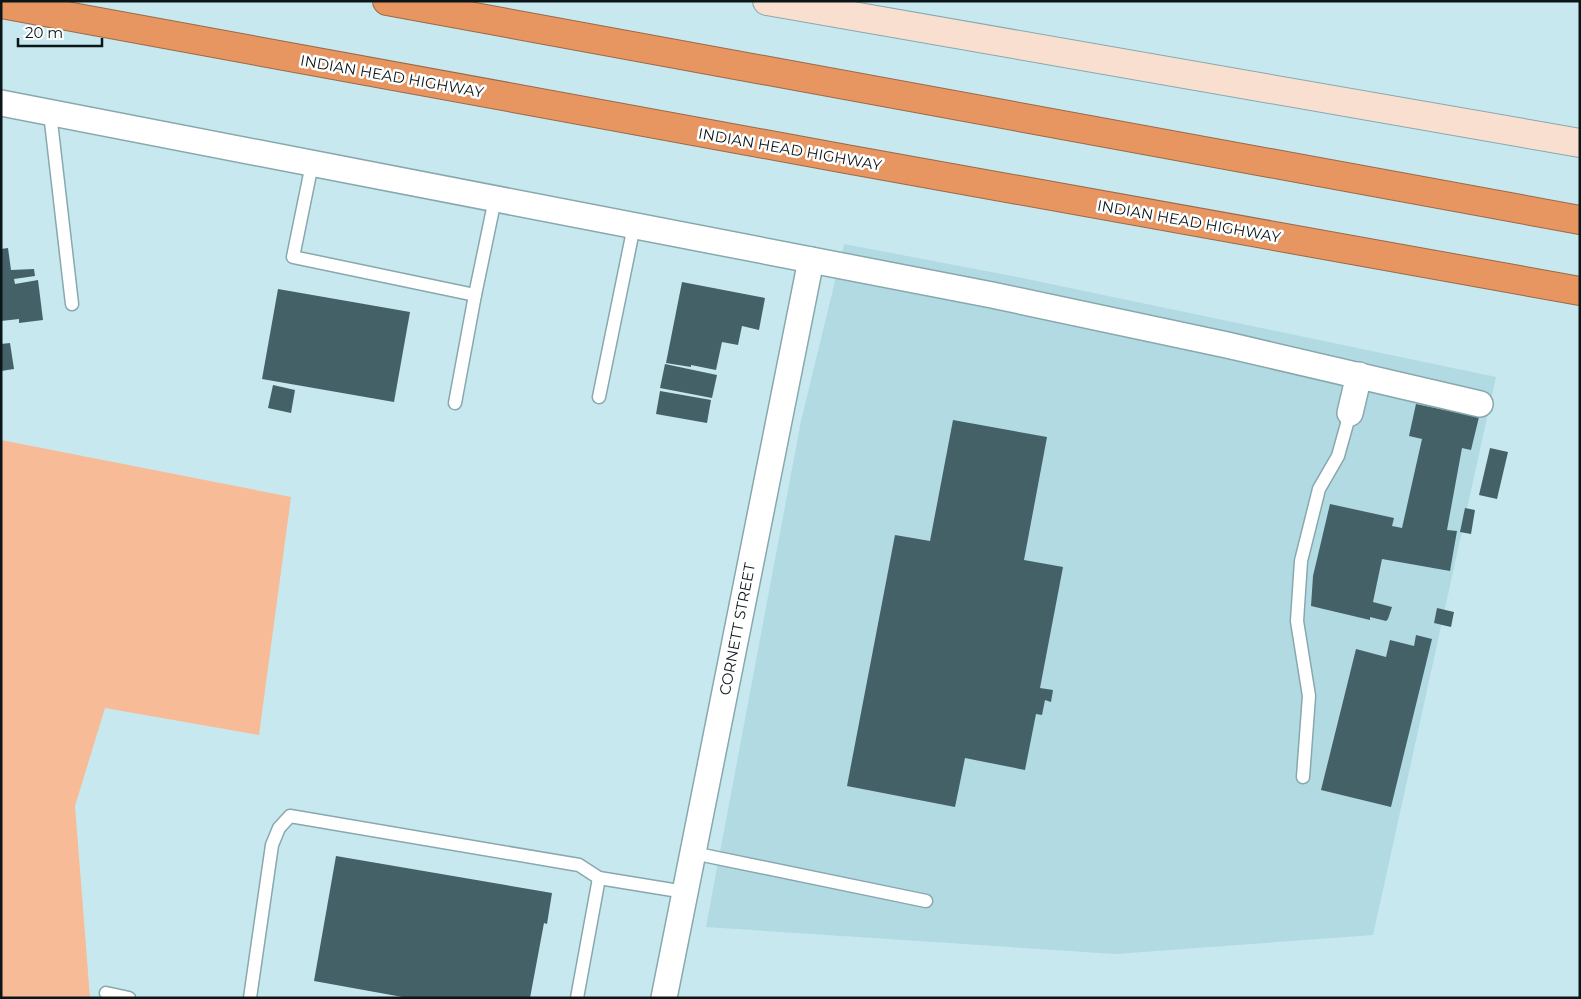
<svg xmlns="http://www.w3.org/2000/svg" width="1581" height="999" font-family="Montserrat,sans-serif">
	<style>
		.built { fill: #b1dae3 }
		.green { fill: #f8bb97 }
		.building { fill: #446167 }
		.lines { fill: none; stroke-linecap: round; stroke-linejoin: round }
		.lane-casing { stroke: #88a8ae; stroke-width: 15 }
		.street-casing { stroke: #88a8ae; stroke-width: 28 }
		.secondary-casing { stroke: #88a8ae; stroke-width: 30 }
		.highway-casing { stroke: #9a6947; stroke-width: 30 }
		.lane { stroke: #fff; stroke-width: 12 }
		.street { stroke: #fff; stroke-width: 25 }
		.secondary { stroke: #f8dfd0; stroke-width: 28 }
		.highway { stroke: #e79561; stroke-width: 28 }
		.labels { text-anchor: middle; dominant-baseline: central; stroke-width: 5; stroke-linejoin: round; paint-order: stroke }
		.street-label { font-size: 15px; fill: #0a1618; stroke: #fff }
	</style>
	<rect width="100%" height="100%" fill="#c7e8ef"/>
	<polygon class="built" points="844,244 1012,276 1496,377 1373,935 1115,954 706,927 801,421"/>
	<polygon class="green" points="1,440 291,497 259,735 105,708 75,806 90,998 1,998"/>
	<g class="building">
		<polygon points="8,248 11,270 34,269 35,276 14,279 15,284 38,280 43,320 19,323 19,319 1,321 1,249"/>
		<polygon points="682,282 765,298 759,330 742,326 738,345 722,342 716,370 691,365 691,367 666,363"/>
		<polygon points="278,289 410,312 394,402 262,379"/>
		<polygon points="10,343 14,369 1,371 1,344"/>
		<polygon points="665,364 717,375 712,398 660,388"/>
		<polygon points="273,385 295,390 291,413 268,408"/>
		<polygon points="660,391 711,400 707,423 656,414"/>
		<polygon points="1416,404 1479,417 1471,450 1462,448 1447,530 1457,531 1450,571 1382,559 1373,602 1392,607 1388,619 1386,621 1370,617 1370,620 1311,606 1313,576 1330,504 1394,518 1392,526 1402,528 1422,439 1409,436"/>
		<polygon points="953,420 1047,437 1024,560 1063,567 1040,688 1053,690 1051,702 1045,700 1042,715 1036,714 1025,770 965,758 955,807 847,786 895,535 930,541"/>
		<polygon points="1490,448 1508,452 1497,499 1479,495"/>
		<polygon points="1465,508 1475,510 1471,534 1460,532"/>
		<polygon points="1437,608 1454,612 1451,627 1434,623"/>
		<polygon points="1416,635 1432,639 1391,807 1321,790 1356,649 1386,657 1390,640 1414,646"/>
		<polygon points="336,856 552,893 547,924 544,923 530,998 408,998 314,981"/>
	</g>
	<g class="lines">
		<defs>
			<g id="lane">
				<polyline points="50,113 72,304"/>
				<polyline points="312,164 293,257 475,295 495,199"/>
				<polyline points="599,397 634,226"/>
				<polyline points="455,403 475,295"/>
				<polyline points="1303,777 1309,696 1297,621 1301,561 1319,489 1338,456 1350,413"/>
				<polyline points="693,853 926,901"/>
				<polyline points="106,993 129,998"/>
				<polyline points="250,998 272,845 279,828 290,816 579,865 599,878 685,892"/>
				<polyline points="577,998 599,878"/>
			</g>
			<g id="street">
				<polyline points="1,103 992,295 1227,345 1480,404"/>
				<polyline points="1350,413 1359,375"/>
				<polyline points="664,998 811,260"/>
			</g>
			<polyline id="secondary" points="767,1 1580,143"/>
			<g id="highway">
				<polyline points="387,1 1580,220"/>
				<polyline points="1,4 846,159 1580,291"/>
			</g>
		</defs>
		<use href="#lane" class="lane-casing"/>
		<use href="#street" class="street-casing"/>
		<use href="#secondary" class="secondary-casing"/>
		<use href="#highway" class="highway-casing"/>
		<use href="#lane" class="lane"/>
		<use href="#street" class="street"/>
		<use href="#secondary" class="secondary"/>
		<use href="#highway" class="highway"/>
	</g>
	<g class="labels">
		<g class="street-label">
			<text transform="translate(392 76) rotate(10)">INDIAN HEAD HIGHWAY</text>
			<text transform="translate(790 149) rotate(10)">INDIAN HEAD HIGHWAY</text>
			<text transform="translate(1189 221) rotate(10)">INDIAN HEAD HIGHWAY</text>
			<text transform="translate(737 629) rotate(-79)">CORNETT STREET</text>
		</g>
	</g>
	<rect width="1581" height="999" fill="none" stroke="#0a1618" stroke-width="5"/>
	<path d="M18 38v8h84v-8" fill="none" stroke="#0a1618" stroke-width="2.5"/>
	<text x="25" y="38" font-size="15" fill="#0a1618" stroke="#ffffff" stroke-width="4" paint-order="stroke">20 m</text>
</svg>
